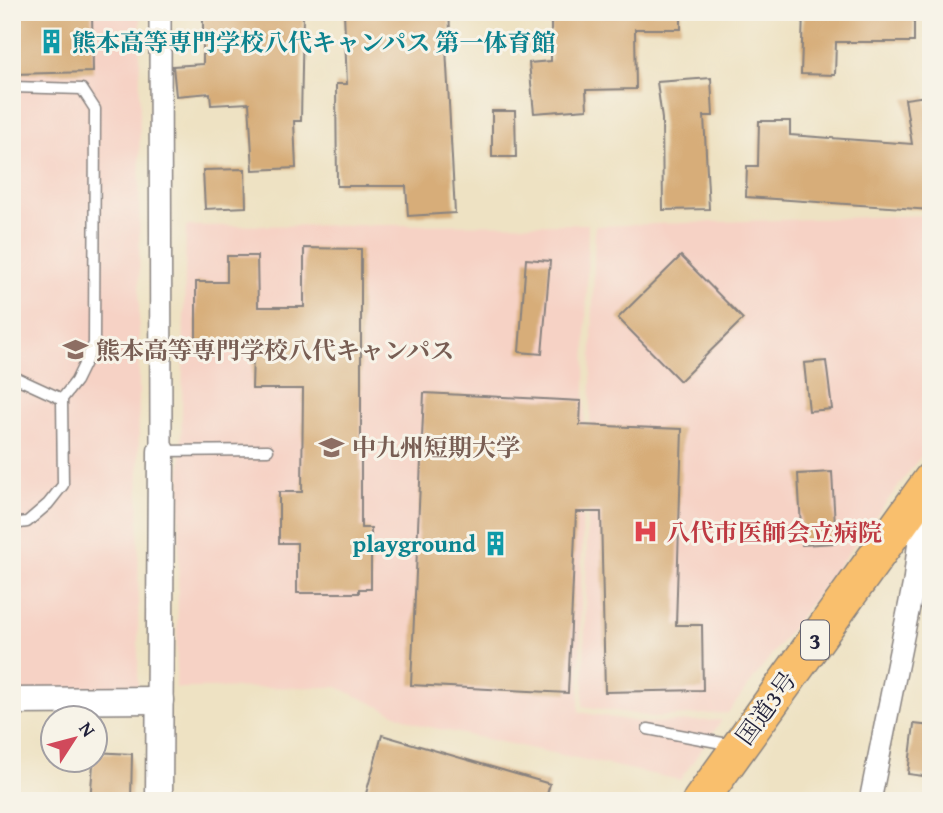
<svg xmlns="http://www.w3.org/2000/svg" width="943" height="813" font-family="'Gentium Book Plus','Noto Serif JP',serif">
	<style>
		.built { fill: #f6d2c5 }
		.building { fill: #d7ad79 }
		.lines { fill: none; stroke-linecap: round; stroke-linejoin: round }
		.service-casing { stroke: #88827f; stroke-width: 13 }
		.minor-casing { stroke: #88827f; stroke-width: 24 }
		.tertiary-casing { stroke: #88827f; stroke-width: 29 }
		.trunk-casing { stroke: #88827f; stroke-width: 38 }
		.service { stroke: #fff; stroke-width: 10 }
		.minor { stroke: #fff; stroke-width: 21 }
		.tertiary { stroke: #fff; stroke-width: 26 }
		.trunk { stroke: #f9bf6d; stroke-width: 35 }
		.labels { text-anchor: middle; dominant-baseline: central; stroke-width: 6; stroke-linejoin: round; paint-order: stroke }
		.shield { fill: #f7f3e8; stroke: #62616f; stroke-width: 2 }
		.shield-label { font-size: 23px; font-weight: bold; fill: #22223b }
		.culture-label { font-size: 24px; font-weight: bold; fill: #0d838f; stroke: #f7f3e8; text-anchor: start }
		.education-label { font-size: 24px; font-weight: bold; fill: #785e54; stroke: #f7f3e8; text-anchor: start }
		.health-label { font-size: 24px; font-weight: bold; fill: #be3a42; stroke: #f7f3e8; text-anchor: start }
		.street-label { font-size: 24px; fill: #22223b; stroke: #f7f3e8 }
	</style>
	<rect width="100%" height="100%" fill="#f7f3e8"/>
	<filter id="ink" filterUnits="userSpaceOnUse"><feTurbulence type="fractalNoise" baseFrequency=".0143" numOctaves="2"/><feDisplacementMap in="SourceGraphic" scale="14" xChannelSelector="R" yChannelSelector="G"/><feConvolveMatrix kernelMatrix="1 2 1 2 8 2 1 2 1" color-interpolation-filters="sRGB"/></filter>
	<filter id="wash" filterUnits="userSpaceOnUse"><feTurbulence type="fractalNoise" baseFrequency=".00686" numOctaves="4" result="noise"/><feDisplacementMap in="SourceGraphic" scale="28" xChannelSelector="R" yChannelSelector="G"/><feGaussianBlur stdDeviation="1.57" result="paint"/><feColorMatrix in="noise" values="0 0 0 0 0 0 0 0 0 0 0 0 0 0 0 0 0 1.4 0 .05"/><feComposite in="paint" operator="in"/></filter>
	<g filter="url(#wash)">
		<rect width="100%" height="100%" fill="#eee2c3"/>
		<g class="built">
			<polygon points="12,12 140,12 138,689 12,697"/>
			<polygon points="931,215 931,443 728,713 653,717 583,706 595,226"/>
			<polygon points="588,224 579,712 644,723 722,720 680,780 420,725 337,687 176,688 186,226"/>
		</g>
		<g id="blocks">
			<g class="building">
				<polygon points="12,12 92,12 93,72 12,74"/>
				<polygon points="203,12 303,14 301,121 294,121 296,168 253,170 249,103 211,105 210,93 176,96 173,66 203,64"/>
				<polygon points="344,12 449,12 451,48 446,48 455,213 408,216 406,186 337,186 336,84 347,84"/>
				<polygon points="551,12 681,12 681,29 635,29 636,89 586,90 587,109 534,113 529,63 551,61"/>
				<polygon points="803,12 914,12 914,42 836,42 835,75 801,74"/>
				<polygon points="711,78 713,116 704,116 709,209 663,210 662,119 657,82"/>
				<polygon points="926,96 931,122 931,210 746,197 747,166 758,166 759,121 790,121 790,135 912,144 905,99"/>
				<polygon points="492,111 515,111 516,157 492,157"/>
				<polygon points="245,169 246,207 205,209 203,170"/>
				<polygon points="304,248 361,249 361,528 371,528 371,589 359,589 359,593 297,593 297,543 279,543 279,492 302,492 303,389 252,389 253,351 196,350 196,282 227,282 227,256 257,256 258,307 304,307"/>
				<polygon points="681,256 743,319 680,381 618,318"/>
				<polygon points="526,259 550,261 542,354 519,352"/>
				<polygon points="826,361 832,409 809,411 804,363"/>
				<polygon points="424,393 581,401 580,425 682,429 676,625 702,625 703,690 605,692 601,512 576,512 568,693 411,685"/>
				<polygon points="832,472 836,543 802,545 798,474"/>
				<polygon points="914,724 931,726 931,777 908,774"/>
				<polygon points="382,735 550,784 545,801 364,801"/>
				<polygon points="94,752 132,754 131,801 90,801"/>
			</g>
		</g>
	</g>
	<g filter="url(#ink)">
		<use href="#blocks" fill-opacity="0" stroke="#88827f" stroke-width="2"/>
		<g class="lines">
			<defs>
				<g id="service">
					<polyline points="12,87 82,89 95,109 94,344 76,381 62,399 63,485 48,504 27,522 12,524"/>
					<polyline points="12,376 62,399"/>
					<polyline points="161,451 268,450"/>
					<polyline points="648,729 733,745"/>
				</g>
				<g id="minor">
					<polyline points="160,12 161,451"/>
					<polyline points="870,801 914,582 924,497"/>
				</g>
				<g id="tertiary">
					<polyline points="12,701 160,700"/>
					<polyline points="159,801 161,451"/>
				</g>
				<polyline id="trunk" points="700,801 931,480"/>
			</defs>
			<use href="#service" class="service-casing"/>
			<use href="#minor" class="minor-casing"/>
			<use href="#tertiary" class="tertiary-casing"/>
			<use href="#trunk" class="trunk-casing"/>
			<use href="#service" class="service"/>
			<use href="#minor" class="minor"/>
			<use href="#tertiary" class="tertiary"/>
			<use href="#trunk" class="trunk"/>
		</g>
	</g>
	<defs>
		<symbol id="building-bare" viewBox="-9 -9 18 18"><path d="M-4-6H4V6H1V3H-1V6H-4ZM-2.5-4.3h1.7v1.8h-1.7ZM.8-4.3h1.7v1.8H.8ZM-2.5-1h1.7V.8h-1.7ZM.8-1h1.7V.8H.8Z" fill="#0f9aa8" stroke="#f7f3e8" stroke-width="2.5" paint-order="stroke"/></symbol>
		<symbol id="university-bare" viewBox="-9 -9 18 18"><path d="M0-5L7-2L0 1L-7-2ZM-4 1L0 2.5L4 1V4Q0 6-4 4Z" fill="#8d6e63" stroke="#f7f3e8" stroke-width="2.5" paint-order="stroke"/></symbol>
		<symbol id="hospital-bare" viewBox="-9 -9 18 18"><path d="M-5-5h3v3.5h4V-5h3V5h-3V1.5h-4V5h-3Z" fill="#e0444e" stroke="#f7f3e8" stroke-width="2.5" paint-order="stroke"/></symbol>
	</defs>
	<g fill-rule="evenodd">
		<use href="#building-bare" x="34" y="24" width="35" height="35"/>
		<use href="#university-bare" x="58" y="332" width="35" height="35"/>
		<use href="#university-bare" x="314" y="430" width="35" height="35"/>
		<use href="#hospital-bare" x="628" y="514" width="35" height="35"/>
		<use href="#building-bare" x="478" y="526" width="35" height="35"/>
	</g>
	<g class="labels">
		<rect class="shield" x="801" y="620.5" width="28" height="39" rx="5"/>
		<g class="shield-label">
			<text x="815" y="640">3</text>
		</g>
		<g class="culture-label">
			<text x="72" y="42">熊本高等専門学校八代キャンパス 第一体育館</text>
			<text x="476" y="543" text-anchor="end">playground</text>
		</g>
		<g class="education-label">
			<text x="96" y="350">熊本高等専門学校八代キャンパス</text>
			<text x="352" y="447">中九州短期大学</text>
		</g>
		<g class="health-label">
			<text x="666" y="532">八代市医師会立病院</text>
		</g>
		<g class="street-label">
			<text transform="translate(766 708) rotate(-54)">国道3号</text>
		</g>
	</g>
	<rect width="943" height="813" fill="none" stroke="#f7f3e8" stroke-width="42"/>
	<g transform="translate(74 739) rotate(54)"><circle r="33" fill="#f7f3e8" stroke="#a29fa3" stroke-width="2"/>
	<path d="M0-5L12 26L0 18L-12 26Z" fill="#d1495b"/>
	<text y="-10" font-size="19" font-weight="bold" text-anchor="middle" fill="#22223b">N</text>
	</g>
</svg>
